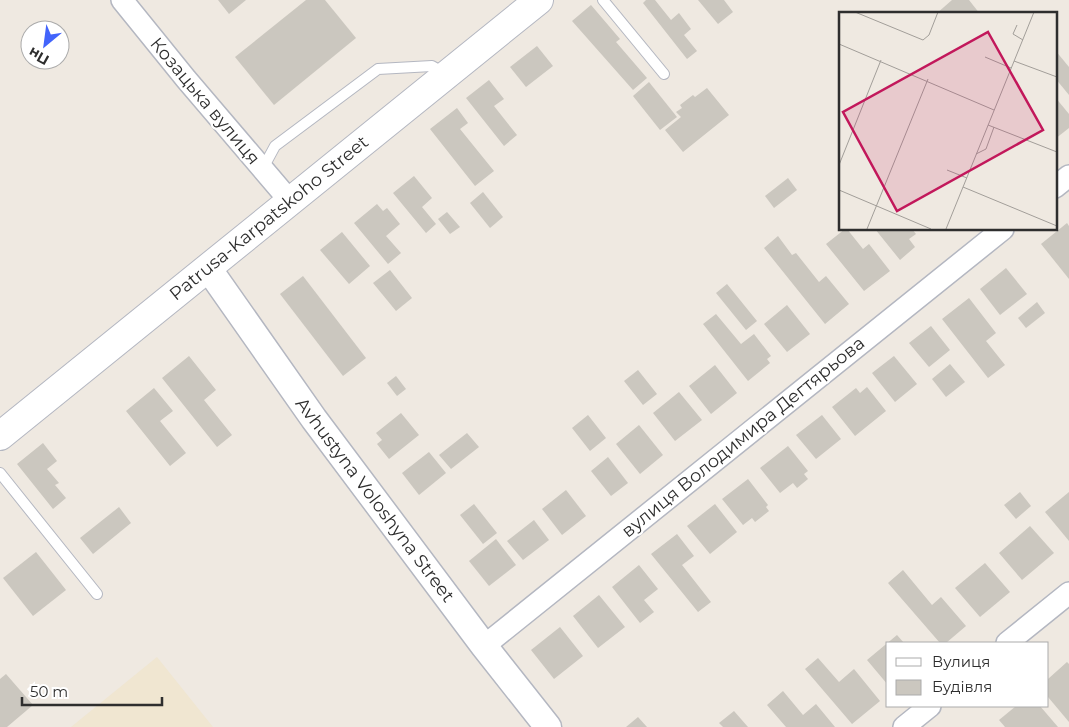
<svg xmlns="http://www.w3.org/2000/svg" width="1069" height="727" font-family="Montserrat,sans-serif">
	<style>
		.education { fill: #f0e6d1 }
		.building { fill: #cbc7bf }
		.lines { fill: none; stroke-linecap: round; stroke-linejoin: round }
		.service-casing { stroke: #b4b7c1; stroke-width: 12 }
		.minor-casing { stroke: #b4b7c1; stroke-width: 24 }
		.tertiary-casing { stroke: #b4b7c1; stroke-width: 29 }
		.secondary-casing { stroke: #b4b7c1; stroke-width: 30 }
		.service { stroke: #fff; stroke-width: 10 }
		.minor { stroke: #fff; stroke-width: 21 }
		.tertiary { stroke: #fff; stroke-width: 26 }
		.secondary { stroke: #fff; stroke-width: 28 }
		.labels { text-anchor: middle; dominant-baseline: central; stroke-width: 4.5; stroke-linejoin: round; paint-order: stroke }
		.street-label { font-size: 18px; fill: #2e2e2e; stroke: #fff }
		.inset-road { fill: none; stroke: #a29e99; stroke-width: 1 }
		.view { fill: #c2185b; fill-opacity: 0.15; stroke: #c2185b; stroke-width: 2.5 }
		.inset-edge { fill: none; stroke: #2e2e2e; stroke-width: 2.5 }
	</style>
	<rect width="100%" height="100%" fill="#efe9e1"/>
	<polygon class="education" points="157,657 213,727 71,727"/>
	<g class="building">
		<polygon points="218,0 246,0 229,14"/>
		<polygon points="306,0 325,0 356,38 274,105 235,57"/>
		<polygon points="646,0 655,0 671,20 679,13 691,29 684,35 697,51 687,59 643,3"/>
		<polygon points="698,0 724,0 733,12 718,24"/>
		<polygon points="952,0 969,0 980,14 936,14"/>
		<polygon points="591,5 620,39 616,42 647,78 633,90 572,21"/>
		<polygon points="537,46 553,66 526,87 510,67"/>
		<polygon points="1055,50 1069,67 1069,95 1055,78"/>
		<polygon points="489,80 504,99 494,106 517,135 504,146 466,98"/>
		<polygon points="649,82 677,117 660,130 633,96"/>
		<polygon points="707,88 729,115 683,152 665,130 681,117 676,112 682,108 680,105 693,95 695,97"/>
		<polygon points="1055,97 1069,114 1069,128 1055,139"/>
		<polygon points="457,108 468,123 460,129 494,171 475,186 430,129"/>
		<polygon points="414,176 432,198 422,207 436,224 426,233 393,193"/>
		<polygon points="788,178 797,190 774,208 765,196"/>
		<polygon points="483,192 503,217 490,228 470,203"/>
		<polygon points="377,204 383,211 387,208 400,224 386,236 401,253 388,264 354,223"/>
		<polygon points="447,212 460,227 450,234 438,219"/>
		<polygon points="1067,223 1069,226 1069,279 1041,244"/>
		<polygon points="845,229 847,229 863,249 869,244 890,271 864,291 826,244"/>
		<polygon points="875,229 912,229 916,234 909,239 915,247 900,260"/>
		<polygon points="342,232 370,266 349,284 320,250"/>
		<polygon points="778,236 792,255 796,253 819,282 826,276 849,304 825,324 764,248"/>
		<polygon points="1006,268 1027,294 1000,315 980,289"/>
		<polygon points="390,270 412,298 396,311 373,283"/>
		<polygon points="303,276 366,358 343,376 280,294"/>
		<polygon points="727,284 757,321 746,330 716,293"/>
		<polygon points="969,298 996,333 986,341 1005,365 988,378 942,319"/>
		<polygon points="1037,302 1045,313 1026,328 1018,318"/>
		<polygon points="787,305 810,334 787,352 764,324"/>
		<polygon points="716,314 741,344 754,334 771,356 767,359 770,363 748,381 703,324"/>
		<polygon points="931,326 950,350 929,367 909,343"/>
		<polygon points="189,356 216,390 204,400 232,435 217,447 162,378"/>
		<polygon points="894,356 917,384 895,402 872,373"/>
		<polygon points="950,364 965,382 946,397 932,379"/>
		<polygon points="715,365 737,393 711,414 689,386"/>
		<polygon points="638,370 657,394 643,405 624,381"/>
		<polygon points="396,376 406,389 397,396 387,383"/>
		<polygon points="867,387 886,411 855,436 832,407 856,388 860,393"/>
		<polygon points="154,388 173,411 160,421 186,453 170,466 126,411"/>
		<polygon points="679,392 702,420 675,441 653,413"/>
		<polygon points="401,413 419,435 389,459 377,444 382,440 376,433"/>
		<polygon points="588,415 606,438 590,451 572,428"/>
		<polygon points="822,415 841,439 816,459 796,435"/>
		<polygon points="639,425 663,455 640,474 616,444"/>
		<polygon points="467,433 479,447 451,469 439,455"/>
		<polygon points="43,443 57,461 47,469 59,483 55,485 66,498 53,509 17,464"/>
		<polygon points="788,446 808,471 804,474 808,479 797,488 793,483 780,493 760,468"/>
		<polygon points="429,452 446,473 419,495 402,473"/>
		<polygon points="608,457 628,483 611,496 591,471"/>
		<polygon points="748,479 768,505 766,507 769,511 755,522 752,518 743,525 722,499"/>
		<polygon points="566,490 586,516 562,535 542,509"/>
		<polygon points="1020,492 1031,506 1016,519 1004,505"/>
		<polygon points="1069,492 1069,541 1045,512"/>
		<polygon points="474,504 497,533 483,544 460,515"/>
		<polygon points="715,504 737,532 710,554 687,526"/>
		<polygon points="119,507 131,523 93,554 80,538"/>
		<polygon points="534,520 549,540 523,560 507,541"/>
		<polygon points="1030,526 1054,553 1022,580 999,553"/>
		<polygon points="677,534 694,556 682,565 711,602 698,612 651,554"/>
		<polygon points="496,539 516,565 489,586 469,561"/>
		<polygon points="36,552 66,590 33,616 3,578"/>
		<polygon points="985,563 1010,592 980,617 955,588"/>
		<polygon points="639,565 658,589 644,600 654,612 640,623 612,587"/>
		<polygon points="903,570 932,605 941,597 966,626 946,643 940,643 888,583"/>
		<polygon points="599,595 625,627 598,648 573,616"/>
		<polygon points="560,627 583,656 554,679 531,650"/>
		<polygon points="897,635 904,643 888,643 888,685 867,660"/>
		<polygon points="818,658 839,682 854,669 880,701 852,724 805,669"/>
		<polygon points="1067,662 1069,664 1069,722 1048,697 1048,679"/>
		<polygon points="6,674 33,705 7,727 0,727 0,679"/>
		<polygon points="783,691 803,715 816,704 835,727 786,727 767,705"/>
		<polygon points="1016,706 1040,706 1058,727 1005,727 999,720"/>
		<polygon points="734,711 748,727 723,727 719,723"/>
		<polygon points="638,717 647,727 626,727"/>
	</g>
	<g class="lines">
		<defs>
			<g id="service">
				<polyline points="603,0 664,74"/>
				<polyline points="262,170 275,146 378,69 432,66 446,74"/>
				<polyline points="0,473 97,594"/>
			</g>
			<g id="minor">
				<polyline points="122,0 186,79 290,201"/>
				<polyline points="1055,187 1069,176"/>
				<polyline points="1007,643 1069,593"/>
				<polyline points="484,646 1003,229"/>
				<polyline points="904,727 930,706"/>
			</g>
			<polyline id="tertiary" points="208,268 314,419 484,646 548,727"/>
			<polyline id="secondary" points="0,436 539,0"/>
		</defs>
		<use href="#service" class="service-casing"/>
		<use href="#minor" class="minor-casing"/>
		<use href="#tertiary" class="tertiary-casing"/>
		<use href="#secondary" class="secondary-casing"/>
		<use href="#service" class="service"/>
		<use href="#minor" class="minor"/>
		<use href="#tertiary" class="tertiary"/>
		<use href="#secondary" class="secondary"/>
	</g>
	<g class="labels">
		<g class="street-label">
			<text transform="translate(205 101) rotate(50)">Козацька вулиця</text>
			<text transform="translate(269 218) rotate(-39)">Patrusa-Karpatskoho Street</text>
			<text transform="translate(743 437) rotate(-39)">вулиця Володимира Дегтярьова</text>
			<text transform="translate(375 500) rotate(53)">Avhustyna Voloshyna Street</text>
		</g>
	</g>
	<g transform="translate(839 12)">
		<rect width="218" height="218" fill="#efe9e1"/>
		<path class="inset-road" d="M 16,0 L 84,28 L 90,23 L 99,0M 178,13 L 174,22 L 184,28M 0,32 L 155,98M 146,45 L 172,56M 175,49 L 218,65M 149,113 L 218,140M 137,142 L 147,137 L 155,115M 0,153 L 42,48M 108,158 L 128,166M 124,175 L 218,214M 0,178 L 92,217M 28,217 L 89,67M 107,217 L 195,0"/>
		<path class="view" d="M 149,20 L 204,118 L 58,199 L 4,100 Z"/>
		<rect width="218" height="218" class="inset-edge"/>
	</g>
	<rect x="886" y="642" width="162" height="65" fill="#ffffff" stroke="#ababab"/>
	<rect x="896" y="658" width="25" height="8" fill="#ffffff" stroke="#ababab"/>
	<text x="932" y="667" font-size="15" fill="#2e2e2e">Вулиця</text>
	<rect x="896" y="680" width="25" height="15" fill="#cbc7bf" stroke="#ababab"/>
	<text x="932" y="692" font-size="15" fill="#2e2e2e">Будівля</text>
	<g transform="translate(45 45) rotate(209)"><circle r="24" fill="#ffffff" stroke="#ababab"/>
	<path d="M0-4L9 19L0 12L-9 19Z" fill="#4264fb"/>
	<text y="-8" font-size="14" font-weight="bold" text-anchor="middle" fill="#2e2e2e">Пн</text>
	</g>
	<path d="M22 697v8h140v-8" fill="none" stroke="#2e2e2e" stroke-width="2.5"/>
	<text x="30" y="697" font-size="15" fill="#2e2e2e" stroke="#ffffff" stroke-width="4" paint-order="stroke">50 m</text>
</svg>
